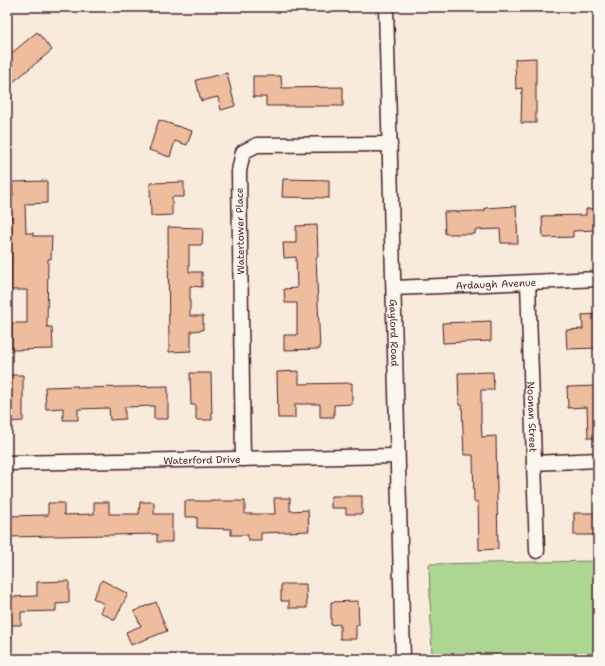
<svg xmlns="http://www.w3.org/2000/svg" width="605" height="666" font-family="'Shantell Sans',sans-serif">
	<style>
		.green { fill: #add693; stroke: #7c7a5f }
		.building { fill: #edbd9d; stroke: #4a1f2b }
		.lines { fill: none; stroke-linecap: round; stroke-linejoin: round }
		.minor-casing { stroke: #4a1f2b; stroke-width: 17 }
		.minor { stroke: #fbf7ec; stroke-width: 14 }
		.labels { text-anchor: middle; dominant-baseline: central; stroke-width: 4; stroke-linejoin: round; paint-order: stroke }
		.street-label { font-size: 10px; fill: #4a1f2b; stroke: #fbf7ec }
	</style>
	<rect width="100%" height="100%" fill="#f8ebdc"/>
	<filter id="ink" filterUnits="userSpaceOnUse"><feTurbulence type="fractalNoise" baseFrequency=".025" numOctaves="2"/><feDisplacementMap in="SourceGraphic" scale="8" xChannelSelector="R" yChannelSelector="G"/><feConvolveMatrix kernelMatrix="1 2 1 2 8 2 1 2 1" color-interpolation-filters="sRGB"/></filter>
	<g filter="url(#ink)">
		<polygon class="green" points="598,561 598,659 432,659 429,564"/>
		<g class="building">
			<polygon points="37,32 52,50 7,87 7,57"/>
			<polygon points="536,58 536,123 521,123 522,88 516,89 515,59"/>
			<polygon points="227,73 235,106 221,110 218,97 201,101 196,80"/>
			<polygon points="253,76 281,76 282,88 343,87 343,106 266,106 266,97 253,97"/>
			<polygon points="159,120 192,131 187,145 175,141 170,157 149,150"/>
			<polygon points="283,179 329,180 329,198 282,197"/>
			<polygon points="47,181 47,203 25,204 26,233 33,233 33,236 52,236 51,259 48,259 47,327 52,327 53,349 12,350 12,323 27,323 27,290 11,290 12,216 10,217 9,196 13,196 12,182"/>
			<polygon points="184,182 184,197 172,197 172,215 151,216 150,183"/>
			<polygon points="516,206 518,243 501,243 500,229 475,230 475,234 445,234 444,212 485,211 485,208"/>
			<polygon points="598,208 598,230 573,231 573,237 543,238 542,216 586,215 586,209"/>
			<polygon points="317,225 318,257 316,257 320,349 284,350 284,335 297,335 297,303 285,303 284,289 297,288 296,257 284,258 283,243 296,243 296,226"/>
			<polygon points="168,227 203,228 202,245 189,245 189,272 202,272 202,287 190,286 190,316 203,316 203,330 191,331 191,351 169,352"/>
			<polygon points="598,314 598,348 567,349 566,330 583,329 582,315"/>
			<polygon points="491,321 491,341 443,343 442,323"/>
			<polygon points="299,371 299,384 352,383 352,404 334,405 334,417 320,417 320,404 295,404 295,418 278,418 277,372"/>
			<polygon points="493,372 494,390 481,390 481,420 482,437 496,436 498,549 479,550 478,502 474,502 473,455 464,455 462,405 459,405 458,373"/>
			<polygon points="190,373 211,373 212,420 196,420 196,405 191,405"/>
			<polygon points="7,375 23,375 23,421 7,422"/>
			<polygon points="78,386 78,388 168,386 168,419 154,419 154,406 125,407 125,419 110,420 109,408 78,409 78,420 63,420 63,408 46,409 45,387"/>
			<polygon points="598,386 598,438 588,438 587,407 568,408 567,387"/>
			<polygon points="331,496 362,496 362,514 346,514 346,508 331,508"/>
			<polygon points="274,498 290,498 290,511 308,510 309,531 261,533 261,540 248,540 248,535 231,535 231,529 197,528 197,517 185,517 185,501 245,501 245,514 275,514"/>
			<polygon points="94,502 109,502 109,514 139,514 140,502 154,502 154,514 172,514 172,542 157,542 157,534 7,537 7,516 48,515 48,503 64,503 64,515 94,514"/>
			<rect x="574" y="513" width="24" height="22"/>
			<polygon points="102,580 128,594 115,620 100,612 104,604 93,598"/>
			<polygon points="69,581 69,603 56,604 56,611 21,612 21,625 7,625 7,597 37,596 37,582"/>
			<polygon points="281,584 306,584 307,608 289,608 289,601 281,601"/>
			<polygon points="358,601 359,625 356,625 356,639 340,639 340,624 331,625 331,602"/>
			<polygon points="156,602 167,631 131,645 126,632 141,626 134,611"/>
		</g>
		<g class="lines">
			<defs>
				<g id="minor">
					<path id="s1" d="M 386,7 L 403,659"/>
					<path id="s2" d="M 528,283 L 537,551"/>
					<path id="s3" d="M 394,288 L 598,279"/>
					<polyline points="243,459 239,171 243,152 257,145 390,144"/>
					<path id="s4" d="M 7,463 L 397,456"/>
					<polyline points="534,463 598,460"/>
				</g>
			</defs>
			<use href="#minor" class="minor-casing"/>
			<use href="#minor" class="minor"/>
		</g>
	</g>
	<g class="labels">
		<g class="street-label">
			<text transform="translate(240 231) rotate(-91)">Watertower Place</text>
			<text stroke="none"><textPath href="#s3" startOffset="102">Ardaugh Avenue</textPath></text>
			<text stroke="none"><textPath href="#s1" startOffset="326">Gaylord Road</textPath></text>
			<text stroke="none"><textPath href="#s2" startOffset="134">Noonan Street</textPath></text>
			<text stroke="none"><textPath href="#s4" startOffset="195">Waterford Drive</textPath></text>
		</g>
	</g>
	<rect width="605" height="666" fill="none" stroke="#fbf7ec" stroke-width="24"/>
	<rect x="12" y="12" width="581" height="642" fill="none" stroke="#4a1f2b" stroke-width="1.5" filter="url(#ink)"/>
</svg>
